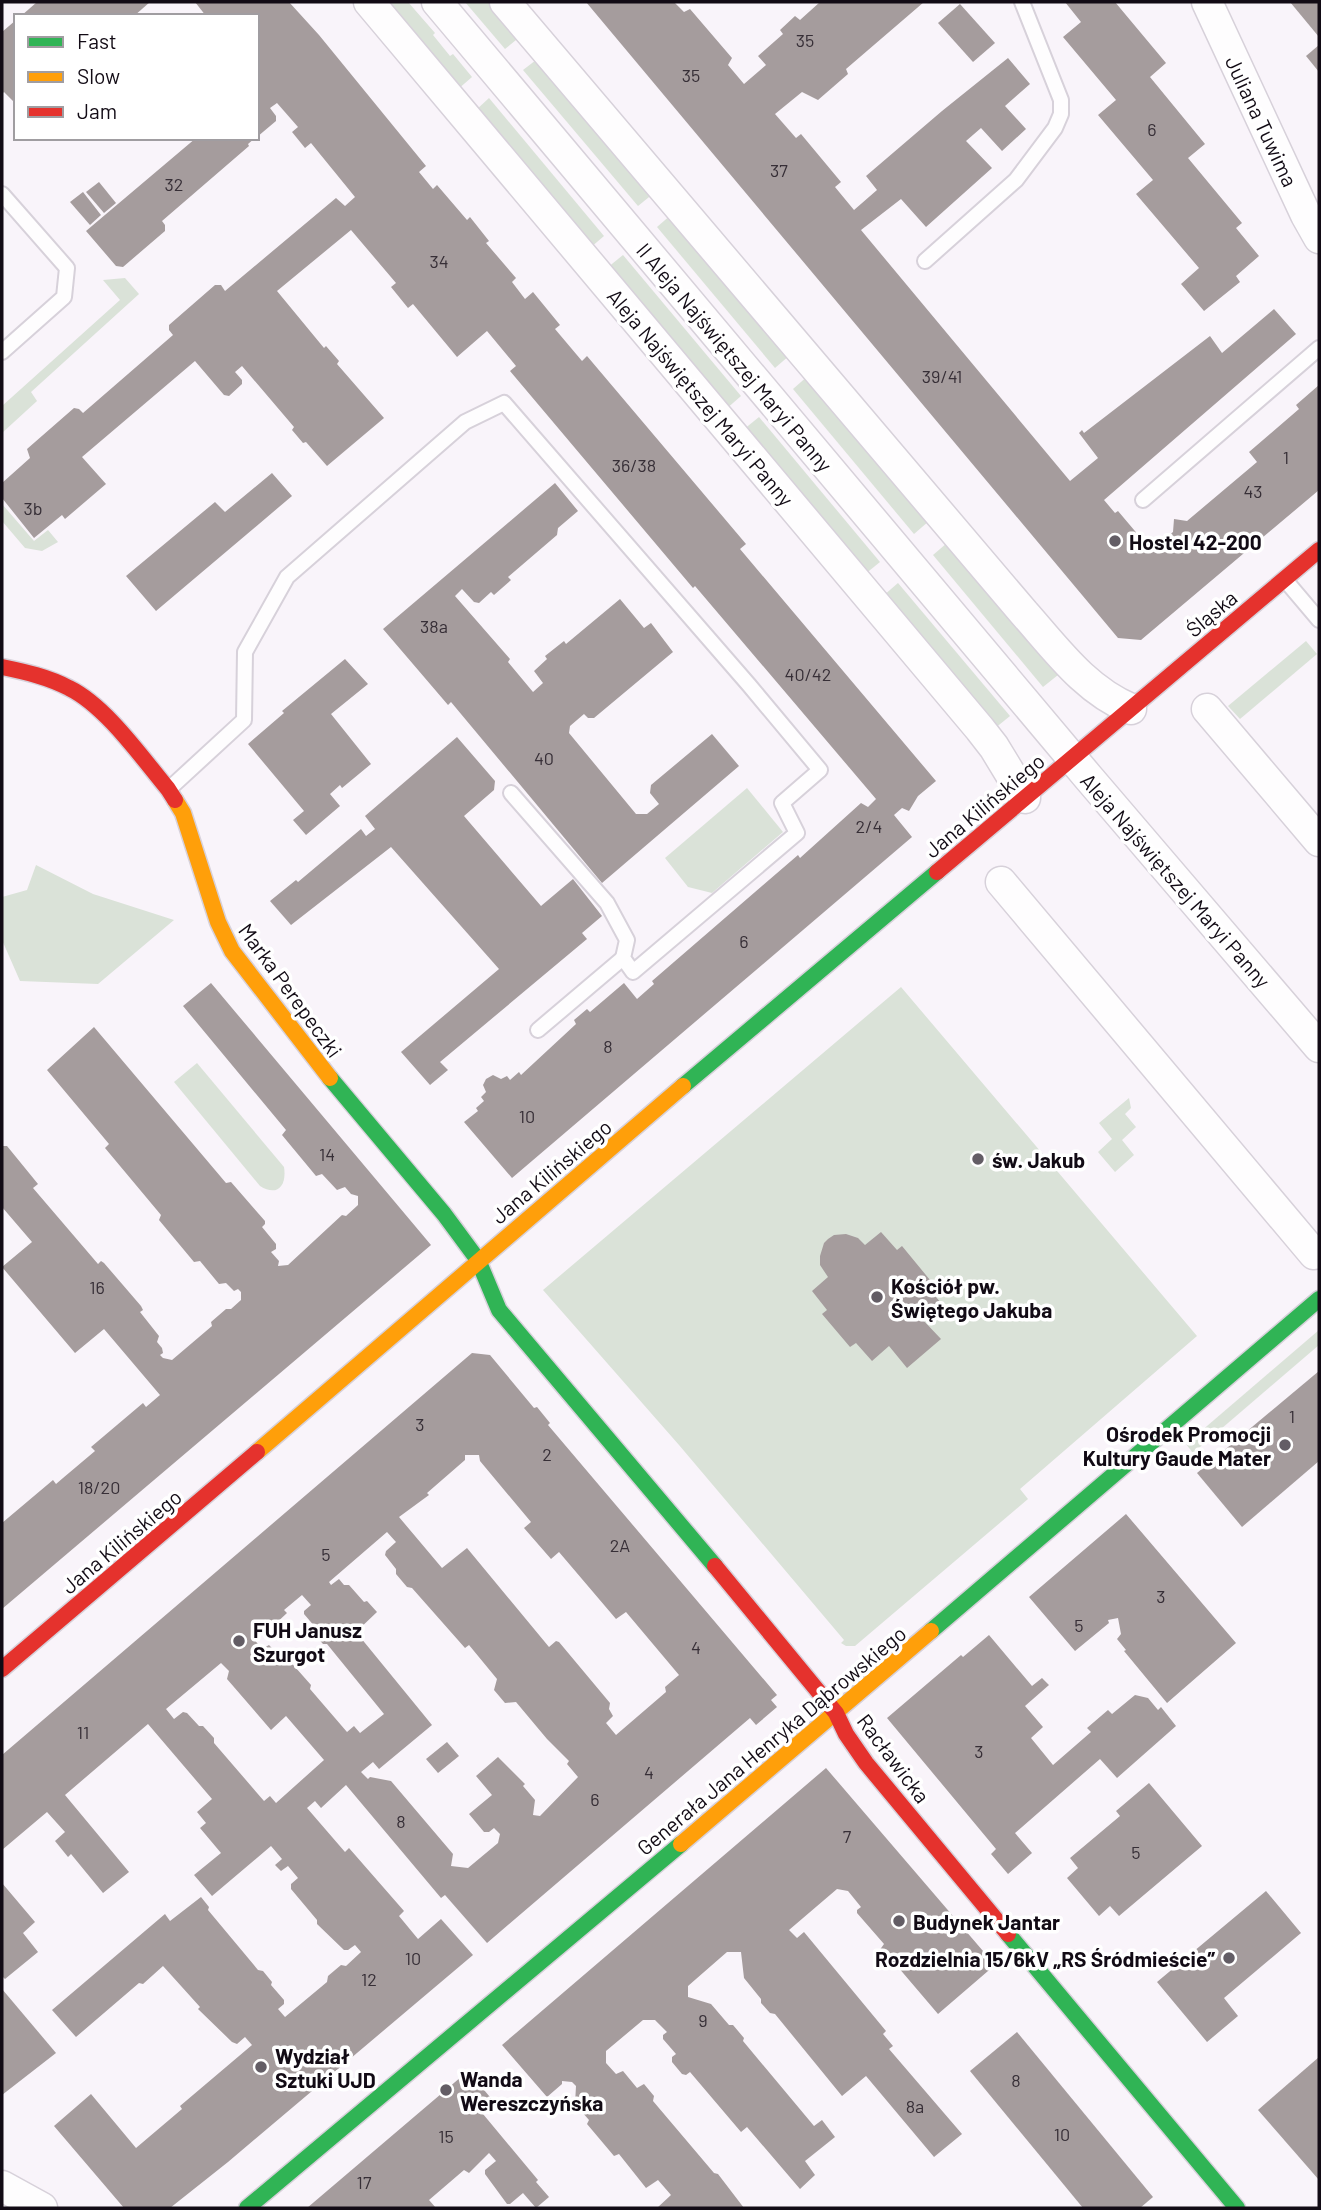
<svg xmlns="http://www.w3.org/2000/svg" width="1321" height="2210" font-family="Barlow,sans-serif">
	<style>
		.green { fill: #dae2d8 }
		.building { fill: #a59c9d; fill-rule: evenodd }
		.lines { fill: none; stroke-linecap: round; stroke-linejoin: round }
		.lane-casing { stroke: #d7d1da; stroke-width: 18 }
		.street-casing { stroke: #d7d1da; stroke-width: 33 }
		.fast-casing { stroke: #d7d1da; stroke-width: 19 }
		.slow-casing { stroke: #d7d1da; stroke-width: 19 }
		.jam-casing { stroke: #d7d1da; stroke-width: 19 }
		.lane { stroke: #fefdfe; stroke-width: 14 }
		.street { stroke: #fefdfe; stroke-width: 30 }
		.fast { stroke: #30b455; stroke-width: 16 }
		.slow { stroke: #ff9f0a; stroke-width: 16 }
		.jam { stroke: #e5322d; stroke-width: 16 }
		.poi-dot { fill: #635d65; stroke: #fff; stroke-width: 2.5 }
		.labels { text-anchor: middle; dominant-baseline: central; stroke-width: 7; stroke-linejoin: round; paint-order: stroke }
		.number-label { font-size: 18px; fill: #372f37 }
		.street-label { font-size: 21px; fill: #120b15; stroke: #fff }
		.poi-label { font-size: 21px; font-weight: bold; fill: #120b15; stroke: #fff; text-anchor: start }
	</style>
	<rect width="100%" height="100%" fill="#f9f4fa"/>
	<g class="green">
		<polygon points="382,2 408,2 435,33 433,35 450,56 453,54 472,77 457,90"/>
		<polygon points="465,2 492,2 521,36 505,49"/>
		<polygon points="540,57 654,193 638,206 523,70"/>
		<polygon points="489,98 604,236 590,248 475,111"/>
		<polygon points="672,214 790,355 775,368 657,227"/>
		<polygon points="623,255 741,396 725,410 607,268"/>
		<polygon points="125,278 139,294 31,392 37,401 2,433 2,406 120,300 103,280"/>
		<polygon points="809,375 929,521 914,534 793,389"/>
		<polygon points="759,417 880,562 864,575 743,430"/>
		<polygon points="2,504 34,541 48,530 58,542 42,551 25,548 2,521"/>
		<polygon points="947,543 1058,675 1043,687 933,555"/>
		<polygon points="898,583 1010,716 994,729 883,596"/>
		<polygon points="1306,641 1317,654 1240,719 1228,706"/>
		<polygon points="747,788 783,832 712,893 688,887 665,858"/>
		<polygon points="36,865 93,894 174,920 98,984 20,981 2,940 2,897 27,890"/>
		<polygon points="901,987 1197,1336 1020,1489 1028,1499 855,1646 846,1646 841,1643 844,1640 679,1445 543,1290"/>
		<path d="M 197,1063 L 284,1167 C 287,1186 277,1197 260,1186 L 174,1082 Z"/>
		<polygon points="1129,1098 1131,1108 1125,1114 1136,1127 1122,1140 1134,1155 1115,1172 1098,1152 1112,1139 1099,1123"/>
		<polygon points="1319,1330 1319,1345 1193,1453 1186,1444"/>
	</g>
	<g class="building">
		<polygon points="37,2 150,2 134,16 21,16"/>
		<polygon points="195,2 289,2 319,35 426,166 419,172 433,189 437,185 467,220 470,217 489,241 486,243 516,278 512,282 525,299 533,292 560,325 555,329 582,361 587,356 746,544 740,549 936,781 918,796 909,811 902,808 894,815 912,837 512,1178 464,1122 478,1111 476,1108 484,1101 481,1097 486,1092 483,1085 486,1079 493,1075 501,1079 507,1076 510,1080 519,1072 521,1075 576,1024 574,1020 587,1009 590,1012 624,983 637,999 654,984 652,981 798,855 800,858 861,803 868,807 876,799 695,586 693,588 510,371 516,366 487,331 457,357 413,304 408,308 391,287 396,283 351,230 277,291 324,348 326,346 339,361 337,364 384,418 327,466 306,442 303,443 292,430 294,427 242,366 235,372 242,380 242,384 229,396 224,395 195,361 82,457 106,484 65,519 62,515 34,538 2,498 2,483 30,458 27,449 74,408 79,409 83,413 173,335 169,330 169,325 215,285 221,285 225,291 336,198 345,206 355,197 311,143 305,148 292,132 298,127 277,103 270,108 276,116 276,121 257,137 257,16 206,16"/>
		<polygon points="586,2 674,2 684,12 690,9 732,58 728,65 744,84 766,65 758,56 783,34 780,30 795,16 800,20 820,2 924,2 846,69 848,74 818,100 802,92 775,114 796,138 801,134 841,182 835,187 854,210 877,190 866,176 942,111 1008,58 1030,84 1005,106 1026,129 1002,151 981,128 966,141 992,168 926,227 901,199 861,230 1070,481 1098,458 1079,433 1082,430 1084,433 1210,336 1222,353 1274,309 1296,334 1104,500 1115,513 1118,511 1140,537 1136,540 1147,553 1173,532 1174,519 1187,521 1257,462 1249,452 1299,409 1296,405 1319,385 1319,490 1141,640 1118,638"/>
		<polygon points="1065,2 1115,2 1166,63 1150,77 1205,144 1188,158 1242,223 1236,228 1259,256 1236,276 1240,282 1204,311 1181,284 1199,268 1136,194 1153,180 1098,115 1116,100 1063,37 1081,22"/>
		<polygon points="1290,2 1319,2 1319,37"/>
		<polygon points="960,4 995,43 973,62 938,23"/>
		<polygon points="16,20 16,104 4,92 2,94 2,32"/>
		<polygon points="1319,45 1319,72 1306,56"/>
		<polygon points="196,138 255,138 248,144 249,146 162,221 165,225 165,231 123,267 116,266 86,231"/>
		<polygon points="99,182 116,203 104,213 86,192"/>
		<polygon points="83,192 101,215 90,225 70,202"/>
		<polygon points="272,473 292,496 156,611 126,576 215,502 225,512"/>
		<polygon points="555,483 578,511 558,528 557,535 508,577 511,580 494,595 491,592 479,603 474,602 462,589 455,596 510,659 508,662 533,692 543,683 534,671 547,659 545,656 564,641 566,644 620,599 644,628 651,623 673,652 594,718 588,718 584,714 570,726 569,733 636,814 647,814 659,804 650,793 651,785 712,734 739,766 602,883 451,702 448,705 383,629"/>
		<polygon points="345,659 368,684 331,714 371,764 342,788 340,785 330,794 340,806 306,835 293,820 304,811 248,744 284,713 282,711"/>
		<polygon points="457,737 495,781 494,790 464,816 541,906 573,879 602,916 582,933 587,939 440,1062 448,1070 430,1085 401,1052 499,969 391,847 291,925 270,901 296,880 298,882 361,829 366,836 375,829 365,816"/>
		<polygon points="211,983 431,1245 2,1609 2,1523 53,1480 56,1484 63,1478 95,1451 91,1447 143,1403 146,1407 160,1395 104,1329 75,1353 2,1267 32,1242 2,1207 2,1146 7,1146 38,1184 33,1188 98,1264 101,1261 104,1263 141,1306 143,1310 140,1312 159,1336 157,1342 162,1348 163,1353 160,1355 163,1358 172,1360 212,1326 211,1322 226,1309 231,1309 241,1300 241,1292 238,1289 234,1291 226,1283 219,1284 200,1261 194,1262 159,1220 161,1215 105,1148 109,1144 47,1070 94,1027 226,1183 231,1182 265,1221 265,1224 262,1227 276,1244 276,1249 271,1252 279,1261 278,1266 288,1265 342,1215 346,1216 358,1205 358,1196 351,1194 345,1187 337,1190 322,1174 316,1176 282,1135 286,1130 183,1006"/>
		<polygon points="881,1232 897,1250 902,1246 930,1280 925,1284 941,1303 922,1319 941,1339 907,1368 889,1346 872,1361 856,1343 850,1347 822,1314 827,1310 812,1291 828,1277 820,1265 820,1256 824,1243 828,1239 834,1235 846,1234 858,1238 865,1245"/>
		<path d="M 472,1353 L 490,1355 L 534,1408 L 537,1407 L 550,1423 L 548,1425 L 777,1695 L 771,1700 L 777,1707 L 756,1725 L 750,1718 L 487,1943 L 445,1895 L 441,1898 L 346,1785 L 321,1808 L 315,1801 L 307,1808 L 345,1852 L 349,1848 L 404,1911 L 399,1916 L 418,1939 L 441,1919 L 473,1955 L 228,2162 L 170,2208 L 124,2208 L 54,2126 L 91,2094 L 136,2148 L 182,2109 L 180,2106 L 252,2045 L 245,2037 L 237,2044 L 232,2042 L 198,2009 L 200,2007 L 163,1966 L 143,1984 L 139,1983 L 76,2037 L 52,2010 L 165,1914 L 170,1921 L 201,1897 L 209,1907 L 208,1910 L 258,1970 L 263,1971 L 272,1982 L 271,1985 L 284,2000 L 284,2004 L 278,2009 L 285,2017 L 327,1982 L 328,1976 L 341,1965 L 346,1966 L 361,1952 L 355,1945 L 348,1950 L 344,1950 L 317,1924 L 317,1920 L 291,1889 L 291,1884 L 298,1878 L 288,1866 L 281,1871 L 275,1865 L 282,1859 L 271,1846 L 212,1896 L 194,1875 L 221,1853 L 200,1828 L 206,1823 L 197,1812 L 212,1799 L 148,1724 L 65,1795 L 129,1872 L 103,1893 L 71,1854 L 68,1857 L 55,1841 L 65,1832 L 47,1812 L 2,1850 L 2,1755 ZM 465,1455 L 479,1455 L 480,1461 L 531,1522 L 524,1528 L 551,1559 L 559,1552 L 616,1619 L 626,1612 L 679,1675 L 665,1687 L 666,1692 L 616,1735 L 606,1723 L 613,1716 L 609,1709 L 610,1703 L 559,1642 L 556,1641 L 549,1647 L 467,1548 L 442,1568 L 399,1517 L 429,1495 L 427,1493 L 465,1460 ZM 387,1532 L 396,1542 L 386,1551 L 385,1555 L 396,1569 L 396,1574 L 407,1587 L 412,1588 L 465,1648 L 469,1645 L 497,1679 L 494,1690 L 505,1703 L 516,1702 L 547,1739 L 569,1761 L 567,1764 L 578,1777 L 540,1816 L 533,1815 L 535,1800 L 523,1786 L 525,1784 L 498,1757 L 476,1776 L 492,1795 L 469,1814 L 484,1832 L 489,1832 L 494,1828 L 500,1834 L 498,1843 L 468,1868 L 451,1866 L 453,1854 L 391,1781 L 370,1777 L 368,1779 L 361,1772 L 373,1762 L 379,1769 L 432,1725 L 356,1632 L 377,1612 L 367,1601 L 364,1602 L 349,1585 L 344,1585 L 339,1579 L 331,1585 L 329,1582 ZM 302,1595 L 311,1605 L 304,1611 L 304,1614 L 316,1628 L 314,1634 L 323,1644 L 327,1644 L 384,1714 L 360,1733 L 354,1726 L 347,1732 L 310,1689 L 311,1685 L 288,1659 L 282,1659 L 269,1645 L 262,1649 L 253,1638 L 269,1624 L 272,1627 L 287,1613 L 284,1610 ZM 221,1663 L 229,1671 L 227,1679 L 271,1730 L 286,1716 L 324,1760 L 276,1803 L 270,1796 L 264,1801 L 214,1743 L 214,1738 L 203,1726 L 199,1726 L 187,1713 L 183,1712 L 174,1719 L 166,1709 Z"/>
		<polygon points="1319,1371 1319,1461 1242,1527 1197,1473"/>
		<polygon points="1126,1514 1236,1643 1167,1703 1124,1651 1126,1650 1117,1639 1121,1634 1118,1618 1108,1620 1109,1623 1075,1651 1029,1597"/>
		<polygon points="989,1635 1032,1686 1042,1678 1049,1685 1025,1706 1043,1727 1031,1738 1053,1765 1091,1732 1087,1728 1108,1710 1112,1714 1135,1695 1148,1698 1158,1710 1161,1707 1176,1726 1117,1778 1100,1759 1015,1833 1032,1853 1008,1874 991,1854 996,1849 887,1718 961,1655 963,1657"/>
		<polygon points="447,1742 459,1756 438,1773 426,1759"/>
		<polygon points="826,1768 995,1965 938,2014 892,1960 893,1955 888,1962 879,1951 884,1944 857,1913 857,1910 861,1907 848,1891 837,1889 789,1930 797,1938 804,1932 886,2031 883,2034 893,2046 889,2049 962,2134 934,2157 866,2076 842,2096 775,2014 770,2013 761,2003 761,1999 744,1978 741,1952 727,1952 688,1986 688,1997 711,2004 729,2025 733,2025 744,2038 743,2041 814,2126 822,2120 835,2137 805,2161 815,2175 800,2189 747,2127 741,2132 690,2072 686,2075 682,2074 672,2062 672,2057 676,2054 663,2039 663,2035 667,2032 655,2020 643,2020 606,2051 606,2063 616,2074 623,2071 637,2088 644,2084 654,2096 653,2101 714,2173 718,2174 744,2208 657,2208 671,2195 658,2180 646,2188 619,2154 614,2156 587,2124 589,2120 575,2104 576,2086 572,2082 562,2081 562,2084 547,2097 502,2045"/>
		<polygon points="1149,1783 1202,1846 1119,1916 1110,1906 1099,1916 1067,1878 1078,1868 1070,1858 1120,1816 1116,1811"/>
		<polygon points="2,1883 35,1922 23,1933 38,1952 5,1979 2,1976"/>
		<polygon points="1266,1891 1301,1933 1224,1998 1238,2016 1207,2042 1157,1982"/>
		<polygon points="2,1989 56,2053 2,2095"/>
		<polygon points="1017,2032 1153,2197 1140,2208 1083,2208 970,2071"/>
		<polygon points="1319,2057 1319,2180 1258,2110"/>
		<polygon points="468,2071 495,2103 483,2114 538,2180 536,2182 549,2197 536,2208 523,2193 510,2204 507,2204 485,2174 485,2170 496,2161 489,2153 469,2173 464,2170 429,2200 436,2208 307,2208"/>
	</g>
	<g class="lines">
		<defs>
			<g id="lane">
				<polyline points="2,194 67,268 64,297 2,352"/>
				<polyline points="925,261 1016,180 1055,128 1061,114 1061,100 1022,2"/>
				<polyline points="1143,500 1319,348"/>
				<polyline points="1286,581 1319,620"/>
				<polyline points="169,789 244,720 245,652 287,577 465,422 504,403 749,685 820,770 782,803 797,833 633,972 623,958 627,940 607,903 511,793"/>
				<polyline points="538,1030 623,958"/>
			</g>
			<g id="street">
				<polyline points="369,2 980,729 994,747 1025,798"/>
				<polyline points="437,2 1088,777 1319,1047"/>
				<path d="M 505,2 L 1024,613 C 1056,649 1085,690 1131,709"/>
				<polyline points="1207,2 1306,215 1319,238"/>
				<polyline points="1207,709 1319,841"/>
				<polyline points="1001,882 1314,1254"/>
				<polyline points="2,2186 42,2208"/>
			</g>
			<g id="fast">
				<polyline points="330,1078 444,1214 478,1260 499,1310 715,1566"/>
				<polyline points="683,1086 937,872"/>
				<polyline points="931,1631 1319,1299"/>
				<polyline points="1008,1934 1237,2208"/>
				<polyline points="247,2208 681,1844"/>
			</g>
			<g id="slow">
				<polyline points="175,800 183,813 218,922 232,951 330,1078"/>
				<polyline points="257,1452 683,1086"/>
				<polyline points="681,1844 931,1631"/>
			</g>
			<g id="jam">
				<path d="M 2,667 C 26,672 48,677 69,688 C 106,706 142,758 168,789 L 175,800"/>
				<polyline points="937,872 1319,550"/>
				<polyline points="715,1566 836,1713 846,1734 866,1763 1008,1934"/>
				<polyline points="2,1669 257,1452"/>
			</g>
		</defs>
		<use href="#lane" class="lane-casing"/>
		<use href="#street" class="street-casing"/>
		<use href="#fast" class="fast-casing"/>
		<use href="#slow" class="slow-casing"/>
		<use href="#jam" class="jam-casing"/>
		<use href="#lane" class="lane"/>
		<use href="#street" class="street"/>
		<use href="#fast" class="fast"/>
		<use href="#slow" class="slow"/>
		<use href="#jam" class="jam"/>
	</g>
	<g class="poi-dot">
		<circle cx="1115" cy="541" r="7"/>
		<circle cx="978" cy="1159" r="7"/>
		<circle cx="877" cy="1297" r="7"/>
		<circle cx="1285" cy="1445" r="7"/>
		<circle cx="239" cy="1641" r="7"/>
		<circle cx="899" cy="1921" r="7"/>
		<circle cx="1229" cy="1958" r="7"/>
		<circle cx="261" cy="2067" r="7"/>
		<circle cx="446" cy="2090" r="7"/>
	</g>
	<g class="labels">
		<g class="number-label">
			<text x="805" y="40">35</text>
			<text x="691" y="75">35</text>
			<text x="1152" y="129">6</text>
			<text x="779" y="170">37</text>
			<text x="174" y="184">32</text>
			<text x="439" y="261">34</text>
			<text x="942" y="376">39/41</text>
			<text x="1286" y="457">1</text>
			<text x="634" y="465">36/38</text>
			<text x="1253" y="491">43</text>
			<text x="33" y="508">3b</text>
			<text x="434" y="626">38a</text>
			<text x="808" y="674">40/42</text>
			<text x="544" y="758">40</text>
			<text x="869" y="826">2/4</text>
			<text x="744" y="941">6</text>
			<text x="608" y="1046">8</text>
			<text x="527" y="1116">10</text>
			<text x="327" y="1154">14</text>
			<text x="97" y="1287">16</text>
			<text x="1292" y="1416">1</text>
			<text x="420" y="1424">3</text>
			<text x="547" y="1454">2</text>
			<text x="99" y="1487">18/20</text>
			<text x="620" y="1545">2A</text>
			<text x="326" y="1554">5</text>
			<text x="1161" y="1596">3</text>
			<text x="1079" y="1625">5</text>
			<text x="696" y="1647">4</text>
			<text x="83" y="1732">11</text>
			<text x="979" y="1751">3</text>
			<text x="649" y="1772">4</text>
			<text x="595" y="1799">6</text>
			<text x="401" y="1821">8</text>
			<text x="847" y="1836">7</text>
			<text x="1136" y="1852">5</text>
			<text x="413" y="1958">10</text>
			<text x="369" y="1979">12</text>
			<text x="703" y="2020">9</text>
			<text x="1016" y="2080">8</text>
			<text x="915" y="2106">8a</text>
			<text x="1062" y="2134">10</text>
			<text x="446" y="2136">15</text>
			<text x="364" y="2182">17</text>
		</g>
		<g class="street-label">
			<text transform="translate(1262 121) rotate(65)">Juliana Tuwima</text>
			<text transform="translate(735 357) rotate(50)">II Aleja Najświętszej Maryi Panny</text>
			<text transform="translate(701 397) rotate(50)">Aleja Najświętszej Maryi Panny</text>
			<text transform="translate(1211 613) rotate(-40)">Śląska</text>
			<text transform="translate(984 805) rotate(-40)">Jana Kilińskiego</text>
			<text transform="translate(1176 880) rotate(49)">Aleja Najświętszej Maryi Panny</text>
			<text transform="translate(291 990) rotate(54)">Marka Perepeczki</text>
			<text transform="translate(551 1171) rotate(-40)">Jana Kilińskiego</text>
			<text transform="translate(121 1541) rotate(-40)">Jana Kilińskiego</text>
			<text transform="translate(771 1740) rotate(-40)">Generała Jana Henryka Dąbrowskiego</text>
			<text transform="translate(894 1758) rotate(53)">Racławicka</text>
		</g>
		<g class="poi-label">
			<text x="1129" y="541">Hostel 42-200</text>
			<text x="992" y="1159">św. Jakub</text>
			<text x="891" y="1285">Kościół pw.<tspan x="891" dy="24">Świętego Jakuba</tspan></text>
			<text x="1271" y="1433" text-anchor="end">Ośrodek Promocji<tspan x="1271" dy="24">Kultury Gaude Mater</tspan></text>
			<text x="253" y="1629">FUH Janusz<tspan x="253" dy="24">Szurgot</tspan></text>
			<text x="913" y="1921">Budynek Jantar</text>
			<text x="1215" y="1958" text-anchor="end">Rozdzielnia 15/6kV „RS Śródmieście”</text>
			<text x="275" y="2055">Wydział<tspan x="275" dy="24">Sztuki UJD</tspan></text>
			<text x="460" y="2078">Wanda<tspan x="460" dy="24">Wereszczyńska</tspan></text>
		</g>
	</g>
	<rect width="1321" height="2210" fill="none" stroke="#120b15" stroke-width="7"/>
	<rect x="14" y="14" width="245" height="126" fill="#ffffff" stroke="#a09da1" stroke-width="2"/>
	<rect x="28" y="37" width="35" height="10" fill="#30b455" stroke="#a09da1" stroke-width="2"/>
	<text x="77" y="49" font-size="21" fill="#120b15">Fast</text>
	<rect x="28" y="72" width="35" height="10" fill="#ff9f0a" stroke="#a09da1" stroke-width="2"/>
	<text x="77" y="84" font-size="21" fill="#120b15">Slow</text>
	<rect x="28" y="107" width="35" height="10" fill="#e5322d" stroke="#a09da1" stroke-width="2"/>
	<text x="77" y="119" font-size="21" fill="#120b15">Jam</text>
</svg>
